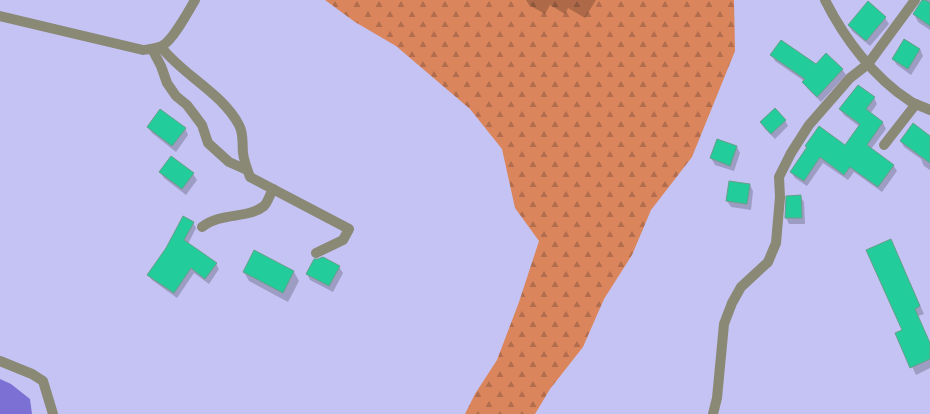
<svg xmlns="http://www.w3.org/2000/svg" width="930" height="414" font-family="Rubik,sans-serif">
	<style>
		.forest { fill: url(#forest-firs) }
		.water { fill: #7c70d4 }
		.shadow { fill: #0003 }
		.building { fill: #22cc9b; stroke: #689f89 }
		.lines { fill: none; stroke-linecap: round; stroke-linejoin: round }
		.minor { stroke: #8a8975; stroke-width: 10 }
	</style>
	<defs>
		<pattern id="forest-firs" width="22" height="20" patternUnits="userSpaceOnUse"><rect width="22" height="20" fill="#da855b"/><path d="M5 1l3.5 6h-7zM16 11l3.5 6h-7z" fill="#b16d4d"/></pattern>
	</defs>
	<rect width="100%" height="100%" fill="#c5c3f4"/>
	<polygon class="forest" points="325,0 734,0 735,51 692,157 651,210 632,255 604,299 583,347 550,389 535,414 465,414 475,394 497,360 519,302 539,241 515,208 502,149 470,109 396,46 355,22"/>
	<polygon class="water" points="0,379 11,384 30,399 32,414 0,414"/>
	<g class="shadow">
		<polygon points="526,0 596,0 585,18 568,8 565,14 550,5 545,14 529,5"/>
		<polygon points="923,0 930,0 930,30 918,22 914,14"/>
		<polygon points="885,18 889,24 870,46 852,31 849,25"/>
		<polygon points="920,49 923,56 911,75 897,65 893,59"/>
		<polygon points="772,55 816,66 842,69 846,75 821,102 807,88 804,81 775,61"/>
		<polygon points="874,98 877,104 870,114 883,123 886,129 871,149 893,165 897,171 882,192 854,172 848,180 823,163 807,186 795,178 791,172 808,148 845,146 860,127 844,115 840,109"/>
		<polygon points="785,120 788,126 775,139 765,129 761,123"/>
		<polygon points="148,127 185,128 188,135 176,152 152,133"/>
		<polygon points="901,141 930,141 930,170 924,166 921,159 904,147"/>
		<polygon points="737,147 740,153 734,171 715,165 711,158"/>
		<polygon points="160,172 193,174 197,180 186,195 164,178"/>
		<polygon points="750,185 753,191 751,210 731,207 727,201"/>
		<polygon points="800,196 804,202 805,224 789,224 786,218"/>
		<polygon points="193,223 196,228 188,244 216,264 219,269 209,284 194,273 177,298 152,280 148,275"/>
		<polygon points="894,247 924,314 918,316 930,343 930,368 916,375 897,334 904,331"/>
		<polygon points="255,251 294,272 299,281 288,302 249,281 244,272"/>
		<polygon points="339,267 343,273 333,292 310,280 307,274"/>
	</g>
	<g class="building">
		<polygon points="922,0 925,0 930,3 930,26 913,14"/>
		<polygon points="868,1 886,17 866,41 848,25"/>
		<polygon points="904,39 920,49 908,69 892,59"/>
		<polygon points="781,40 816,64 826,53 843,69 817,97 802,82 805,79 770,55"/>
		<polygon points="858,85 875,97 866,109 883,122 867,145 894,165 878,187 850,167 844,175 820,157 804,181 790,172 807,147 805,146 819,126 845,145 860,124 839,109"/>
		<polygon points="775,108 786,120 771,134 760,122"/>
		<polygon points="160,109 186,128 172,146 147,127"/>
		<polygon points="913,123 930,136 930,163 900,141"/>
		<polygon points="717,139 737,146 730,166 710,158"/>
		<polygon points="171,156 194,173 182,189 159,172"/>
		<polygon points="729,181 750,184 747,204 726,201"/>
		<polygon points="801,195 802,218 785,218 786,196"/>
		<polygon points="183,216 194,222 184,240 217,263 205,279 191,268 174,293 147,275 166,248"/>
		<polygon points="891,239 920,306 915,309 930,343 930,359 910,368 895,333 902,330 866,250"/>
		<polygon points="254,250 294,271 283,293 243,272"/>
		<polygon points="323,257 340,266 329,286 306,274 314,259 318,259"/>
	</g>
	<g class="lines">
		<g class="minor">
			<path d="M 825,0 C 844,38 874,78 910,101 C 916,105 924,107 930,110"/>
			<path d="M 0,16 L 143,50 C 149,49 156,49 162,46 C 173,40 188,12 195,0"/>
			<path d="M 161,47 C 184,76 222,93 239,125 C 244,134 242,144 243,153 C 244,161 247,169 250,177 L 349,229 L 343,240 L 316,253"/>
			<polyline points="152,49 161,66 167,83 176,96 187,105 202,125 208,143 229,162 247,170"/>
			<polyline points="884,145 916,104"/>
			<path d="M 202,227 C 221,212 248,219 264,206 C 268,202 270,194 273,189"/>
			<polyline points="0,361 32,374 43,381 53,414"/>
			<polyline points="713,414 717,398 724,324 732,303 741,287 768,262 776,243 780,197 779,177 791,153 809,125 850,78 868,64 915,0"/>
		</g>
	</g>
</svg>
